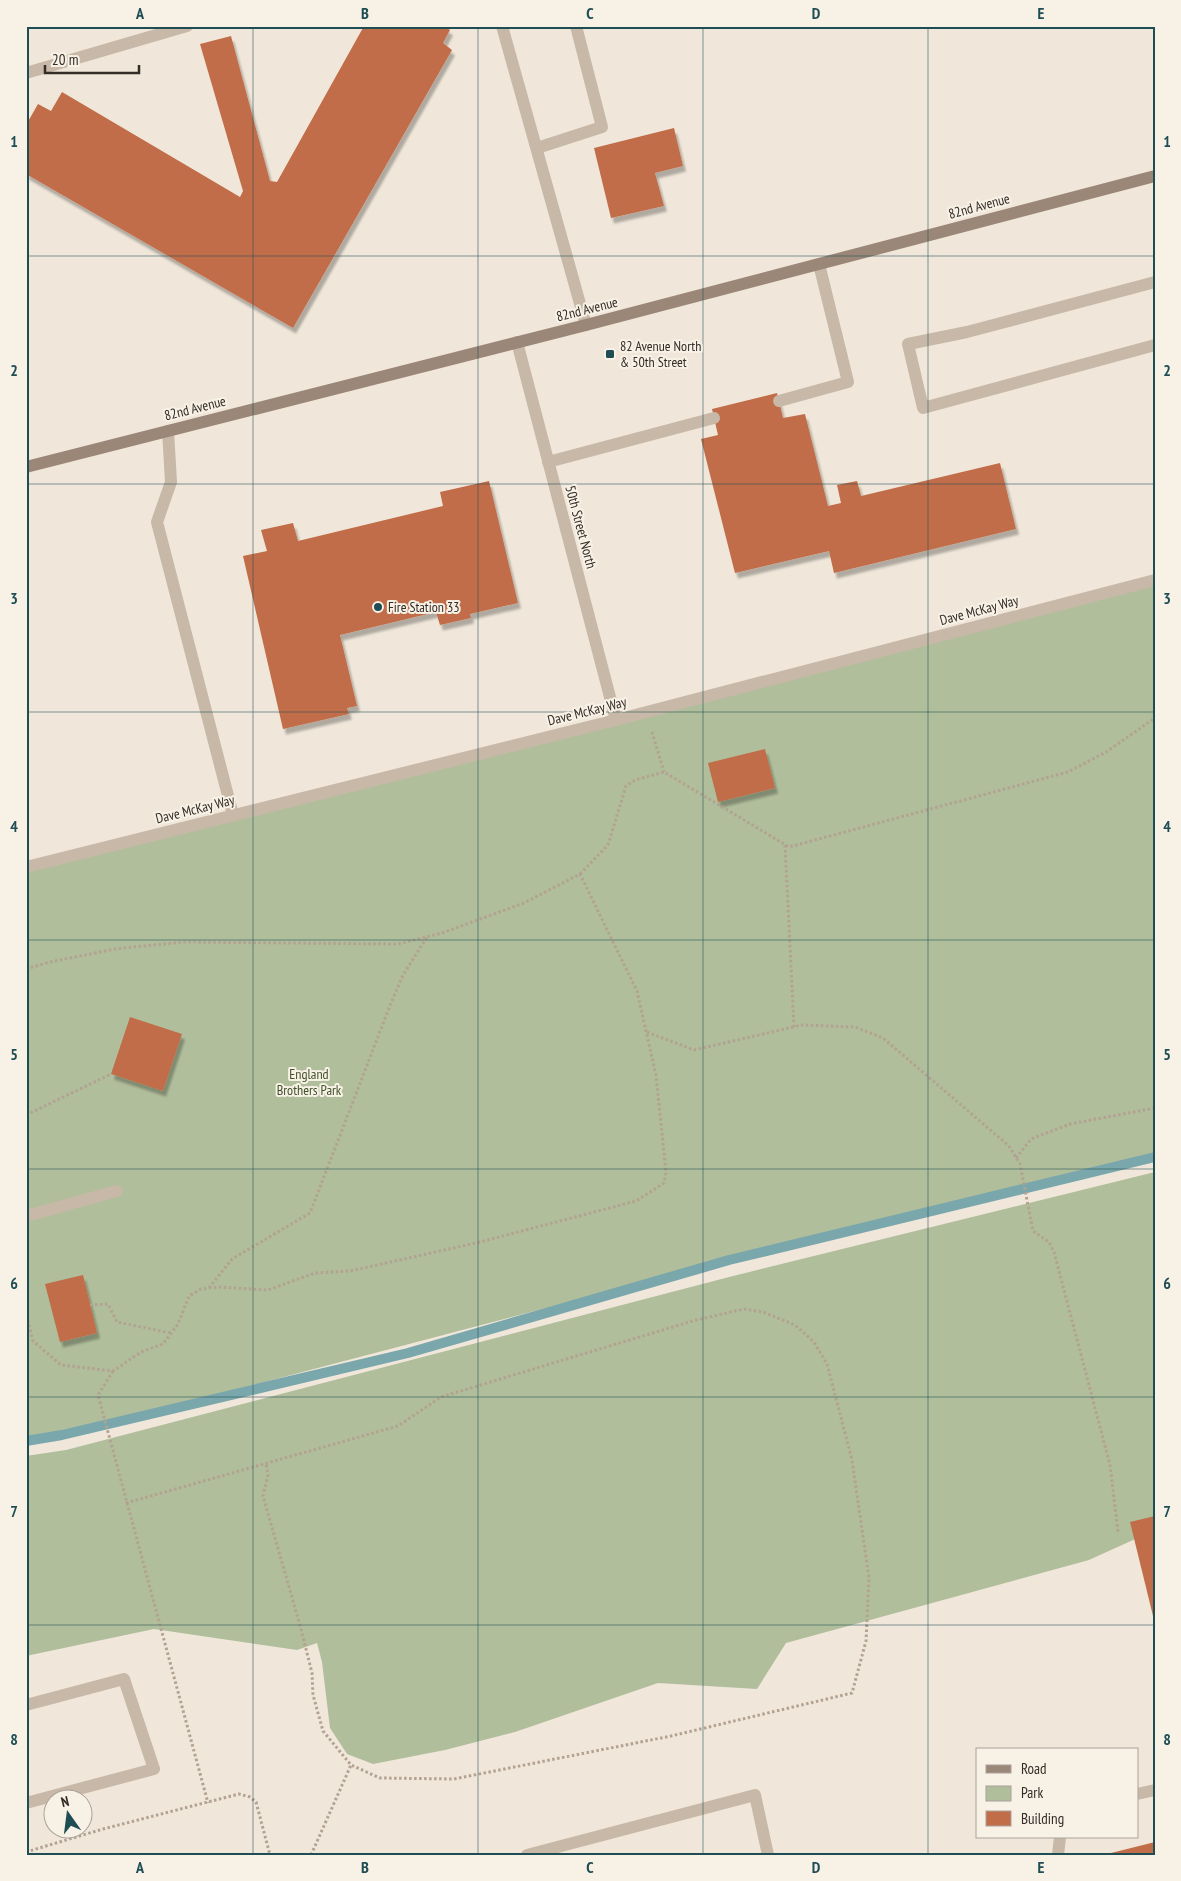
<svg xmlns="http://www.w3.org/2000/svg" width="1181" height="1881" font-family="'PT Sans Narrow',sans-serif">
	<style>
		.green { fill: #b0be9b }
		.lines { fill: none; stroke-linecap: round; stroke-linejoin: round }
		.stream { stroke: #7aa7ac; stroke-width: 10 }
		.building { fill: #c16d48; filter: url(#shadow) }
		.path { stroke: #b3a291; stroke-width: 3; stroke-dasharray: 2.5 2.5; stroke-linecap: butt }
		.lane { stroke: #c8b8a7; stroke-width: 12 }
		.street { stroke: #c8b8a7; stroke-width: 12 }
		.secondary { stroke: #9b8778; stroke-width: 12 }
		.grid { fill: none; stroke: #1e4d54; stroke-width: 1; stroke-opacity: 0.55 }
		.poi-dot { fill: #1e4d54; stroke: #f8f1e6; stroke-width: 2 }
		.labels { text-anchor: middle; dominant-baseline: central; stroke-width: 4; stroke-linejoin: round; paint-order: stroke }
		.street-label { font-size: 14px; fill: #342c27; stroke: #f8f1e6 }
		.poi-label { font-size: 14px; fill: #342c27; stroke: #f8f1e6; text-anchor: start }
		.park-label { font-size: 14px; fill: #41512c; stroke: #f8f1e6 }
		.neatline { fill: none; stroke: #1e4d54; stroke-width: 2 }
		.grid-label { font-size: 16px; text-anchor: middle; font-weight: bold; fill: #1e4d54 }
	</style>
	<defs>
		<filter id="shadow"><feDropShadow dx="3" dy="5.5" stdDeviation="1" flood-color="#0004"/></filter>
	</defs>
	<rect width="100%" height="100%" fill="#f0e7da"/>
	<g class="green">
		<polygon points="1155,579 1155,1156 729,1260 62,1435 26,1441 26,866"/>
		<polygon points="1155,1172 1155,1530 1089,1560 786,1643 757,1689 658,1683 515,1732 445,1750 373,1764 347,1754 330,1728 322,1662 317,1643 297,1650 154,1629 26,1656 26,1456 66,1450 733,1276"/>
	</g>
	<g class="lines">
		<polyline class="stream" points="26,1441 62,1435 408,1353 729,1260 1155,1157"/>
	</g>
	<g class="building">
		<polygon points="364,26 444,26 450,30 443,43 452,50 293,328 26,174 26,125 38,104 51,111 62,92 240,197 243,191 200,44 231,36 270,181 277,182"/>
		<polygon points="674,128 683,166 655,173 664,206 611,218 594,148"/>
		<polygon points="777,393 783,418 805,414 828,506 841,503 837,485 857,481 861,496 1000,463 1016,529 834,573 829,551 735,573 701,439 718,435 712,409"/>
		<polygon points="489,481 518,603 470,614 471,618 440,625 436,612 340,635 357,706 347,708 349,714 283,729 243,556 267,551 261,530 293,523 298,541 443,506 440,492"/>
		<polygon points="765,749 775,788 718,802 708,763"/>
		<polygon points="130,1017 182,1034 163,1091 111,1074"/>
		<polygon points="83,1275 97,1333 60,1342 45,1284"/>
		<polygon points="1155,1516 1155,1620 1154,1620 1130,1522"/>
		<polygon points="1155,1842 1155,1855 1107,1855 1107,1854"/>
	</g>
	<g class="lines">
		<g class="path">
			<polyline points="652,732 664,772"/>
			<polyline points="785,845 794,1027"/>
			<polyline points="580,874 608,845 626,786 635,780 664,772 789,847 1068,772 1106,752 1155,718"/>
			<polyline points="26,969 50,962 115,949 183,942 398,944 442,933 524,903 580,874 637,991 656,1075 666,1173 664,1183 636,1201 480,1242 350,1271 315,1273 268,1290 219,1287 201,1289 189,1296 178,1324 163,1344 141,1352 113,1371 61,1365 33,1341 26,1313"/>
			<polyline points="647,1032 694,1050 802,1025 855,1027 883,1038 1009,1146 1020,1164 1033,1231 1049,1242 1054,1252 1110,1465 1118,1532"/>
			<polyline points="26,1115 111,1074"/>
			<polyline points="1016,1158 1031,1139 1070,1124 1155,1108"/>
			<polyline points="209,1288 232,1259 310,1213 391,1003 403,975 427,937"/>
			<polyline points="90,1305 108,1304 117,1322 171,1333"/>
			<polyline points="113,1371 98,1395 208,1803"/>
			<polyline points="126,1503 398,1426 441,1397 573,1357 696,1320 744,1309 763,1312 795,1325 814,1342 827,1364 852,1460 869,1578 866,1641 852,1693 671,1736 454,1779 380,1778 351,1765 323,1731 313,1695 312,1673 301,1629 263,1496 268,1475 266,1463"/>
			<polyline points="26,1852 103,1829 239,1794 250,1797 256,1802 270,1855"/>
			<polyline points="311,1855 351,1765"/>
		</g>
		<g class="lane">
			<polyline points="502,26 586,325"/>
			<polyline points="26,73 187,26"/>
			<polyline points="537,148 602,127 576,26"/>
			<polyline points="1155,282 967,332 908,344 923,408 1155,345"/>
			<polyline points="779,401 848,382 819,264"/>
			<polyline points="168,431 171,482 157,522 233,815"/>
			<polyline points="548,462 714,418"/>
			<polyline points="26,1705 124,1679 154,1769 26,1803"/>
			<polyline points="1137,1794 1155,1790"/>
			<polyline points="527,1855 755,1795 768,1855"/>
			<polyline points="1058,1855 1060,1837"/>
		</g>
		<g class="street">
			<polyline points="517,342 616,720"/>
			<polyline points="26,867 616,720 1155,580"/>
			<polyline points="26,1216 117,1191"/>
		</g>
		<polyline class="secondary" points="26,467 586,325 1155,176"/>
	</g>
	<path class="grid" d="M 253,26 L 253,1855M 478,26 L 478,1855M 703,26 L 703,1855M 928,26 L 928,1855M 26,256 L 1155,256M 26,484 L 1155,484M 26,712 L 1155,712M 26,940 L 1155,940M 26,1169 L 1155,1169M 26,1397 L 1155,1397M 26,1625 L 1155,1625"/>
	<g class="poi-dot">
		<rect x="605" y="349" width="10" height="10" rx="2.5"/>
		<circle cx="378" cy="607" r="5"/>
	</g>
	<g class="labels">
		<g class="street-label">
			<text transform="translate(979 206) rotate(-15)">82nd Avenue</text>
			<text transform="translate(587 309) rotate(-14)">82nd Avenue</text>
			<text transform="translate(195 408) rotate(-14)">82nd Avenue</text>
			<text transform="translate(581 527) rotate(75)">50th Street North</text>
			<text transform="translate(979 610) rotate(-15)">Dave McKay Way</text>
			<text transform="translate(587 711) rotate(-14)">Dave McKay Way</text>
			<text transform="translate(195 809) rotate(-14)">Dave McKay Way</text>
		</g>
		<g class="poi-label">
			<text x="620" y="346">82 Avenue North<tspan x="620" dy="16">&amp; 50th Street</tspan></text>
			<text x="388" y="607">Fire Station 33</text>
		</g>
		<g class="park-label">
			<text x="309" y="1074">England<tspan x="309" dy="16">Brothers Park</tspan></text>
		</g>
	</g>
	<rect width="1181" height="1881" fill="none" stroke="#f8f1e6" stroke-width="55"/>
	<rect x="976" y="1748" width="162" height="90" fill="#f8f1e6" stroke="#aaa29a"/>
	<rect x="986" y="1765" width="25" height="8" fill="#9b8778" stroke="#aaa29a"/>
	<text x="1021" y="1774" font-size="15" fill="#342c27">Road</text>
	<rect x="986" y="1786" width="25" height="15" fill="#b0be9b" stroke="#aaa29a"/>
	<text x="1021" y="1798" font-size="15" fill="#342c27">Park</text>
	<rect x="986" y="1811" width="25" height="15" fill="#c16d48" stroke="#aaa29a"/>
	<text x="1021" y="1824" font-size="15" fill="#342c27">Building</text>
	<g transform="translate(68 1814) rotate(346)"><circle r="24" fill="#f8f1e6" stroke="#aaa29a"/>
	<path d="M0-4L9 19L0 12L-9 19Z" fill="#1e4d54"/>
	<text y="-8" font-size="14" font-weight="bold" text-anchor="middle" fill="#342c27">N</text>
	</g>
	<path d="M45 65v8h94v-8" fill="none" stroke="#342c27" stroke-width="2.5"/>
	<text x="52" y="65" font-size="15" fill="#342c27" stroke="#f8f1e6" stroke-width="4" paint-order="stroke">20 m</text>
	<rect x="28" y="28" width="1126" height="1826" class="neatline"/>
	<g class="grid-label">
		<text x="140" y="19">A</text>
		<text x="365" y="19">B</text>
		<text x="590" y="19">C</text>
		<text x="816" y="19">D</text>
		<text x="1041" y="19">E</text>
		<text x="14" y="147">1</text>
		<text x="1167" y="147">1</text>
		<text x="14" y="376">2</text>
		<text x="1167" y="376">2</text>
		<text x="14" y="604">3</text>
		<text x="1167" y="604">3</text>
		<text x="14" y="832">4</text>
		<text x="1167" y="832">4</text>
		<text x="14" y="1060">5</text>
		<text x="1167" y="1060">5</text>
		<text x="14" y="1289">6</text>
		<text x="1167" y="1289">6</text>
		<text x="14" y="1517">7</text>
		<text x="1167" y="1517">7</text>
		<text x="14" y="1745">8</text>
		<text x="1167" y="1745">8</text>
		<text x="140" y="1873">A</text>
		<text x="365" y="1873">B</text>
		<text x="590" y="1873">C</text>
		<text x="816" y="1873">D</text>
		<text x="1041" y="1873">E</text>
	</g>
</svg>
